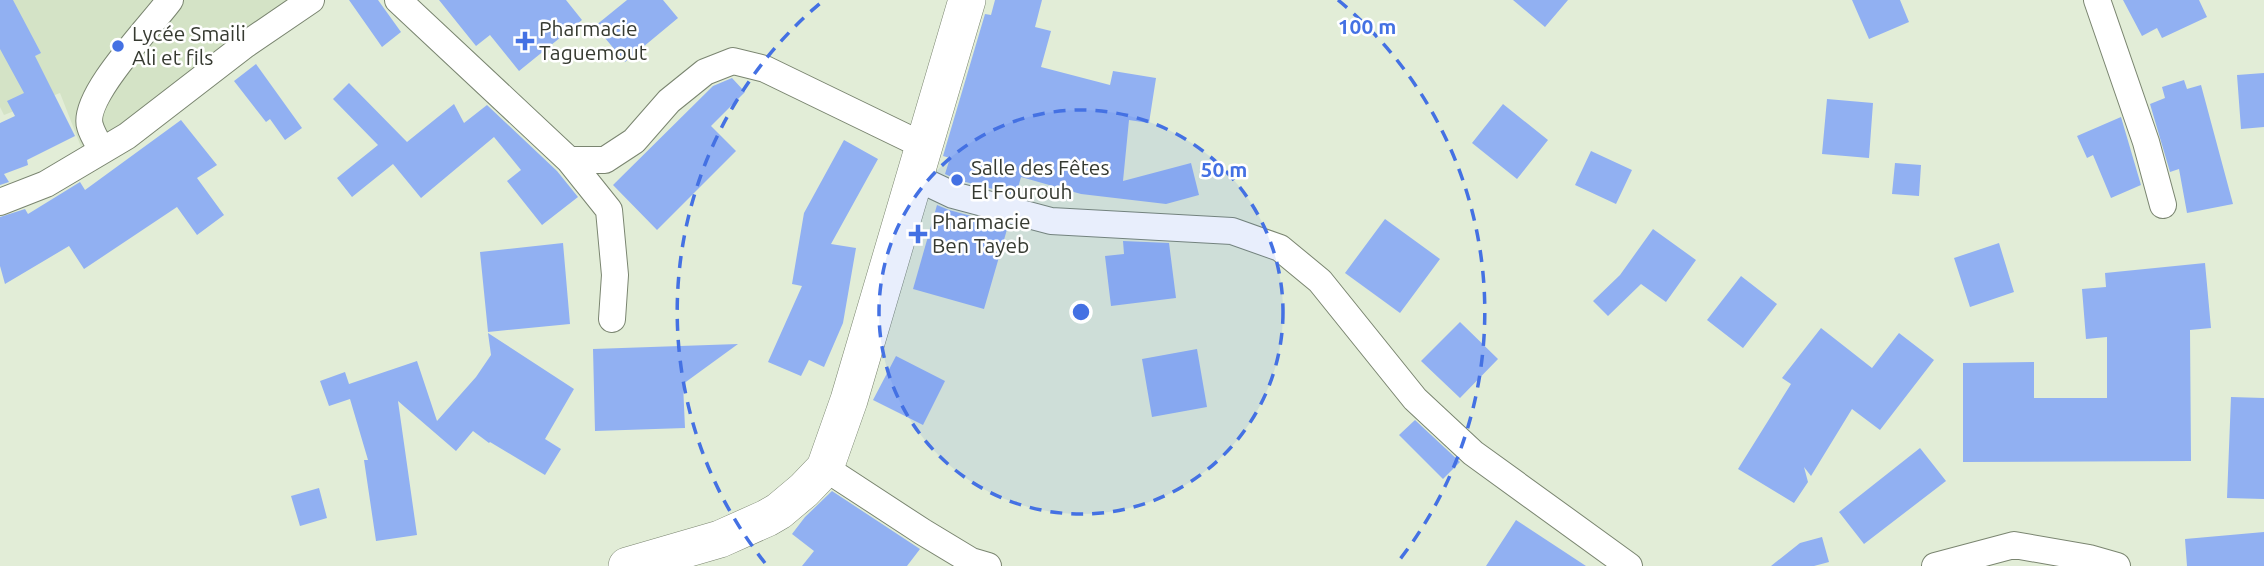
<svg xmlns="http://www.w3.org/2000/svg" width="2264" height="566" viewBox="0 0 2264 566" font-family="Ubuntu,sans-serif">
  <style>
    .built { fill: #d4e3c6 }
    .building { fill: #91b0f2 }
    .lines { fill: none; stroke-linecap: round; stroke-linejoin: round }
    .minor-casing { stroke: #7a8570; stroke-width: 28 }
    .secondary-casing { stroke: #7a8570; stroke-width: 38 }
    .minor { stroke: #fff; stroke-width: 26 }
    .secondary { stroke: #fff; stroke-width: 37 }
    .ring { fill: none; stroke: #4471e3; stroke-width: 3.5; stroke-dasharray: 12 9 }
    .poi-dot { fill: #4471e3; stroke: #fff; stroke-width: 2.5 }
    .labels { text-anchor: middle; stroke-width: 5; stroke-linejoin: round; paint-order: stroke }
    .poi-label { font-size: 21px; fill: #363a31; stroke: #fff; text-anchor: start }
    .centre { fill: #4471e3; stroke: #fff; stroke-width: 3.5 }
    .ring-label { font-size: 21px; text-anchor: middle; font-weight: bold; fill: #4471e3; stroke: #fff; stroke-width: 5; stroke-linejoin: round; paint-order: stroke }
  </style>
  <rect width="100%" height="100%" fill="#e2edd7"/>
  <path class="built" d="M 0,0 L 302,0 L 83,152 L 60,93 L 4,115 L 0,107 Z"/>
  <path class="building" d="M 0,0 L 13,0 L 41,53 L 35,56 L 75,136 L 27,160 L 28,165 L 4,174 L 9,182 L 0,185 L 0,123 L 15,116 L 7,101 L 24,93 L 0,49 Z
    M 349,0 L 378,0 L 401,32 L 382,47 Z
    M 439,0 L 566,0 L 582,20 L 519,71 L 490,35 L 476,46 Z
    M 627,0 L 663,0 L 678,18 L 625,62 L 595,26 Z
    M 995,0 L 1042,0 L 1035,27 L 1051,31 L 1041,67 L 1110,85 L 1113,71 L 1156,78 L 1149,123 L 1129,120 L 1123,181 L 1191,163 L 1199,195 L 1166,204 L 1081,194 L 1021,177 L 1016,195 L 958,180 L 945,174 L 950,158 L 943,156 L 985,14 L 991,15 Z
    M 1513,0 L 1568,0 L 1545,27 Z
    M 1852,0 L 1900,0 L 1909,22 L 1869,39 Z
    M 2123,0 L 2199,0 L 2207,17 L 2162,38 L 2157,28 L 2142,36 Z
    M 256,64 L 302,128 L 285,140 L 270,119 L 266,122 L 234,81 Z
    M 2264,73 L 2264,127 L 2241,129 L 2237,75 Z
    M 732,78 L 745,92 L 711,126 L 736,151 L 657,230 L 613,185 L 713,86 Z
    M 2184,80 L 2187,89 L 2201,85 L 2233,204 L 2187,213 L 2179,169 L 2170,172 L 2150,104 L 2165,98 L 2162,87 Z
    M 349,83 L 407,142 L 454,104 L 464,123 L 487,105 L 557,171 L 578,197 L 542,225 L 507,181 L 521,170 L 494,137 L 421,198 L 393,164 L 352,197 L 337,178 L 378,145 L 333,99 Z
    M 1827,99 L 1873,103 L 1869,158 L 1822,154 Z
    M 1503,104 L 1548,140 L 1517,179 L 1472,143 Z
    M 2121,117 L 2141,185 L 2111,198 L 2093,155 L 2087,158 L 2077,136 Z
    M 181,120 L 217,165 L 197,178 L 224,215 L 197,235 L 177,207 L 84,269 L 69,246 L 5,284 L 0,266 L 0,217 L 25,209 L 28,214 L 80,182 L 85,190 Z
    M 844,140 L 878,159 L 831,244 L 856,248 L 843,323 L 824,367 L 809,360 L 801,376 L 768,362 L 802,286 L 792,284 L 804,213 Z
    M 1591,151 L 1632,170 L 1616,204 L 1575,185 Z
    M 1895,163 L 1921,165 L 1919,196 L 1892,194 Z
    M 937,205 L 949,210 L 1008,226 L 984,309 L 913,289 Z
    M 1385,219 L 1440,259 L 1400,313 L 1345,273 Z
    M 1653,229 L 1696,260 L 1666,302 L 1641,284 L 1608,316 L 1593,301 L 1620,275 Z
    M 1123,241 L 1169,243 L 1176,298 L 1111,306 L 1105,256 L 1124,254 Z
    M 563,243 L 570,324 L 488,332 L 480,252 Z
    M 1999,243 L 2014,292 L 1970,307 L 1954,258 Z
    M 2205,263 L 2211,328 L 2190,330 L 2191,461 L 1963,462 L 1963,363 L 2034,362 L 2034,398 L 2107,398 L 2107,337 L 2086,339 L 2082,289 L 2106,287 L 2105,273 Z
    M 1741,276 L 1777,304 L 1743,348 L 1707,320 Z
    M 1460,322 L 1498,359 L 1460,398 L 1421,361 Z
    M 1821,328 L 1872,368 L 1899,333 L 1934,360 L 1880,430 L 1852,409 L 1811,476 L 1804,467 L 1808,482 L 1794,503 L 1738,469 L 1791,384 L 1782,378 Z
    M 488,333 L 574,389 L 545,439 L 561,449 L 545,475 L 490,442 L 489,443 L 473,431 L 456,451 L 398,401 L 417,535 L 376,541 L 364,460 L 368,460 L 350,399 L 329,406 L 320,381 L 345,372 L 349,384 L 417,361 L 437,421 L 476,377 L 491,355 Z
    M 738,344 L 683,384 L 685,428 L 595,431 L 593,349 Z
    M 1197,349 L 1207,407 L 1152,417 L 1142,359 Z
    M 896,356 L 945,381 L 923,425 L 873,400 Z
    M 2231,397 L 2264,398 L 2264,499 L 2227,498 Z
    M 1415,420 L 1460,462 L 1443,479 L 1399,435 Z
    M 1920,448 L 1946,481 L 1864,544 L 1839,512 Z
    M 319,488 L 327,518 L 300,526 L 291,496 Z
    M 832,491 L 920,549 L 907,566 L 802,566 L 814,551 L 792,534 L 805,517 Z
    M 1516,520 L 1586,566 L 1486,566 Z
    M 2264,532 L 2264,566 L 2187,566 L 2185,539 Z
    M 1822,537 L 1829,562 L 1814,566 L 1771,566 L 1800,543 Z"/>
  <g class="lines">
    <g class="minor-casing">
      <path id="minor" d="M 398,0 L 569,160 L 605,160 L 634,141 L 669,101 L 705,72 L 733,61 L 765,69 L 924,146
        M 2097,0 L 2146,142 L 2163,205
        M 102,150 C 98,143 92,134 90,126 C 81,97 152,25 170,0
        M 569,160 L 609,210 L 615,275 L 612,319
        M 915,177 L 953,195 L 1051,221 L 1232,231 L 1280,248 L 1320,281 L 1415,399 L 1473,453 L 1629,566
        M 0,202 L 46,184 L 127,136 L 245,45 L 311,0
        M 825,468 L 923,532 L 971,561 L 988,566
        M 1935,566 L 2014,545 L 2089,558 L 2117,566"/>
    </g>
    <g class="secondary-casing">
      <path id="secondary" d="M 627,566 L 720,539 L 767,518 L 779,511 L 804,490 L 825,468 L 849,400 L 967,0"/>
    </g>
    <use href="#minor" class="minor"/>
    <use href="#secondary" class="secondary"/>
  </g>
  <circle cx="1081" cy="312" r="202" fill="#4471e3" fill-opacity=".12"/>
  <g class="ring">
    <circle cx="1081" cy="312" r="202"/>
    <path d="M765 563A404 404 0 0 1 824 0M1338 0A404 404 0 0 1 1397 563"/>
  </g>
  <g class="poi-dot">
    <path d="M521.5 30.5h7v7h7v7h-7v7h-7v-7h-7v-7h7z"/>
    <circle cx="118" cy="46" r="7"/>
    <circle cx="957" cy="180" r="7"/>
    <path d="M914.5 223.5h7v7h7v7h-7v7h-7v-7h-7v-7h7z"/>
  </g>
  <g class="labels">
    <g class="poi-label">
      <text x="539" y="36">Pharmacie<tspan x="539" dy="24">Taguemout</tspan></text>
      <text x="132" y="41">Lycée Smaili<tspan x="132" dy="24">Ali et fils</tspan></text>
      <text x="971" y="175">Salle des Fêtes<tspan x="971" dy="24">El Fourouh</tspan></text>
      <text x="932" y="229">Pharmacie<tspan x="932" dy="24">Ben Tayeb</tspan></text>
    </g>
  </g>
  <circle cx="1081" cy="312" r="10" class="centre"/>
  <g class="ring-label">
    <text x="1367" y="34">100 m</text>
    <text x="1224" y="177">50 m</text>
  </g>
</svg>
